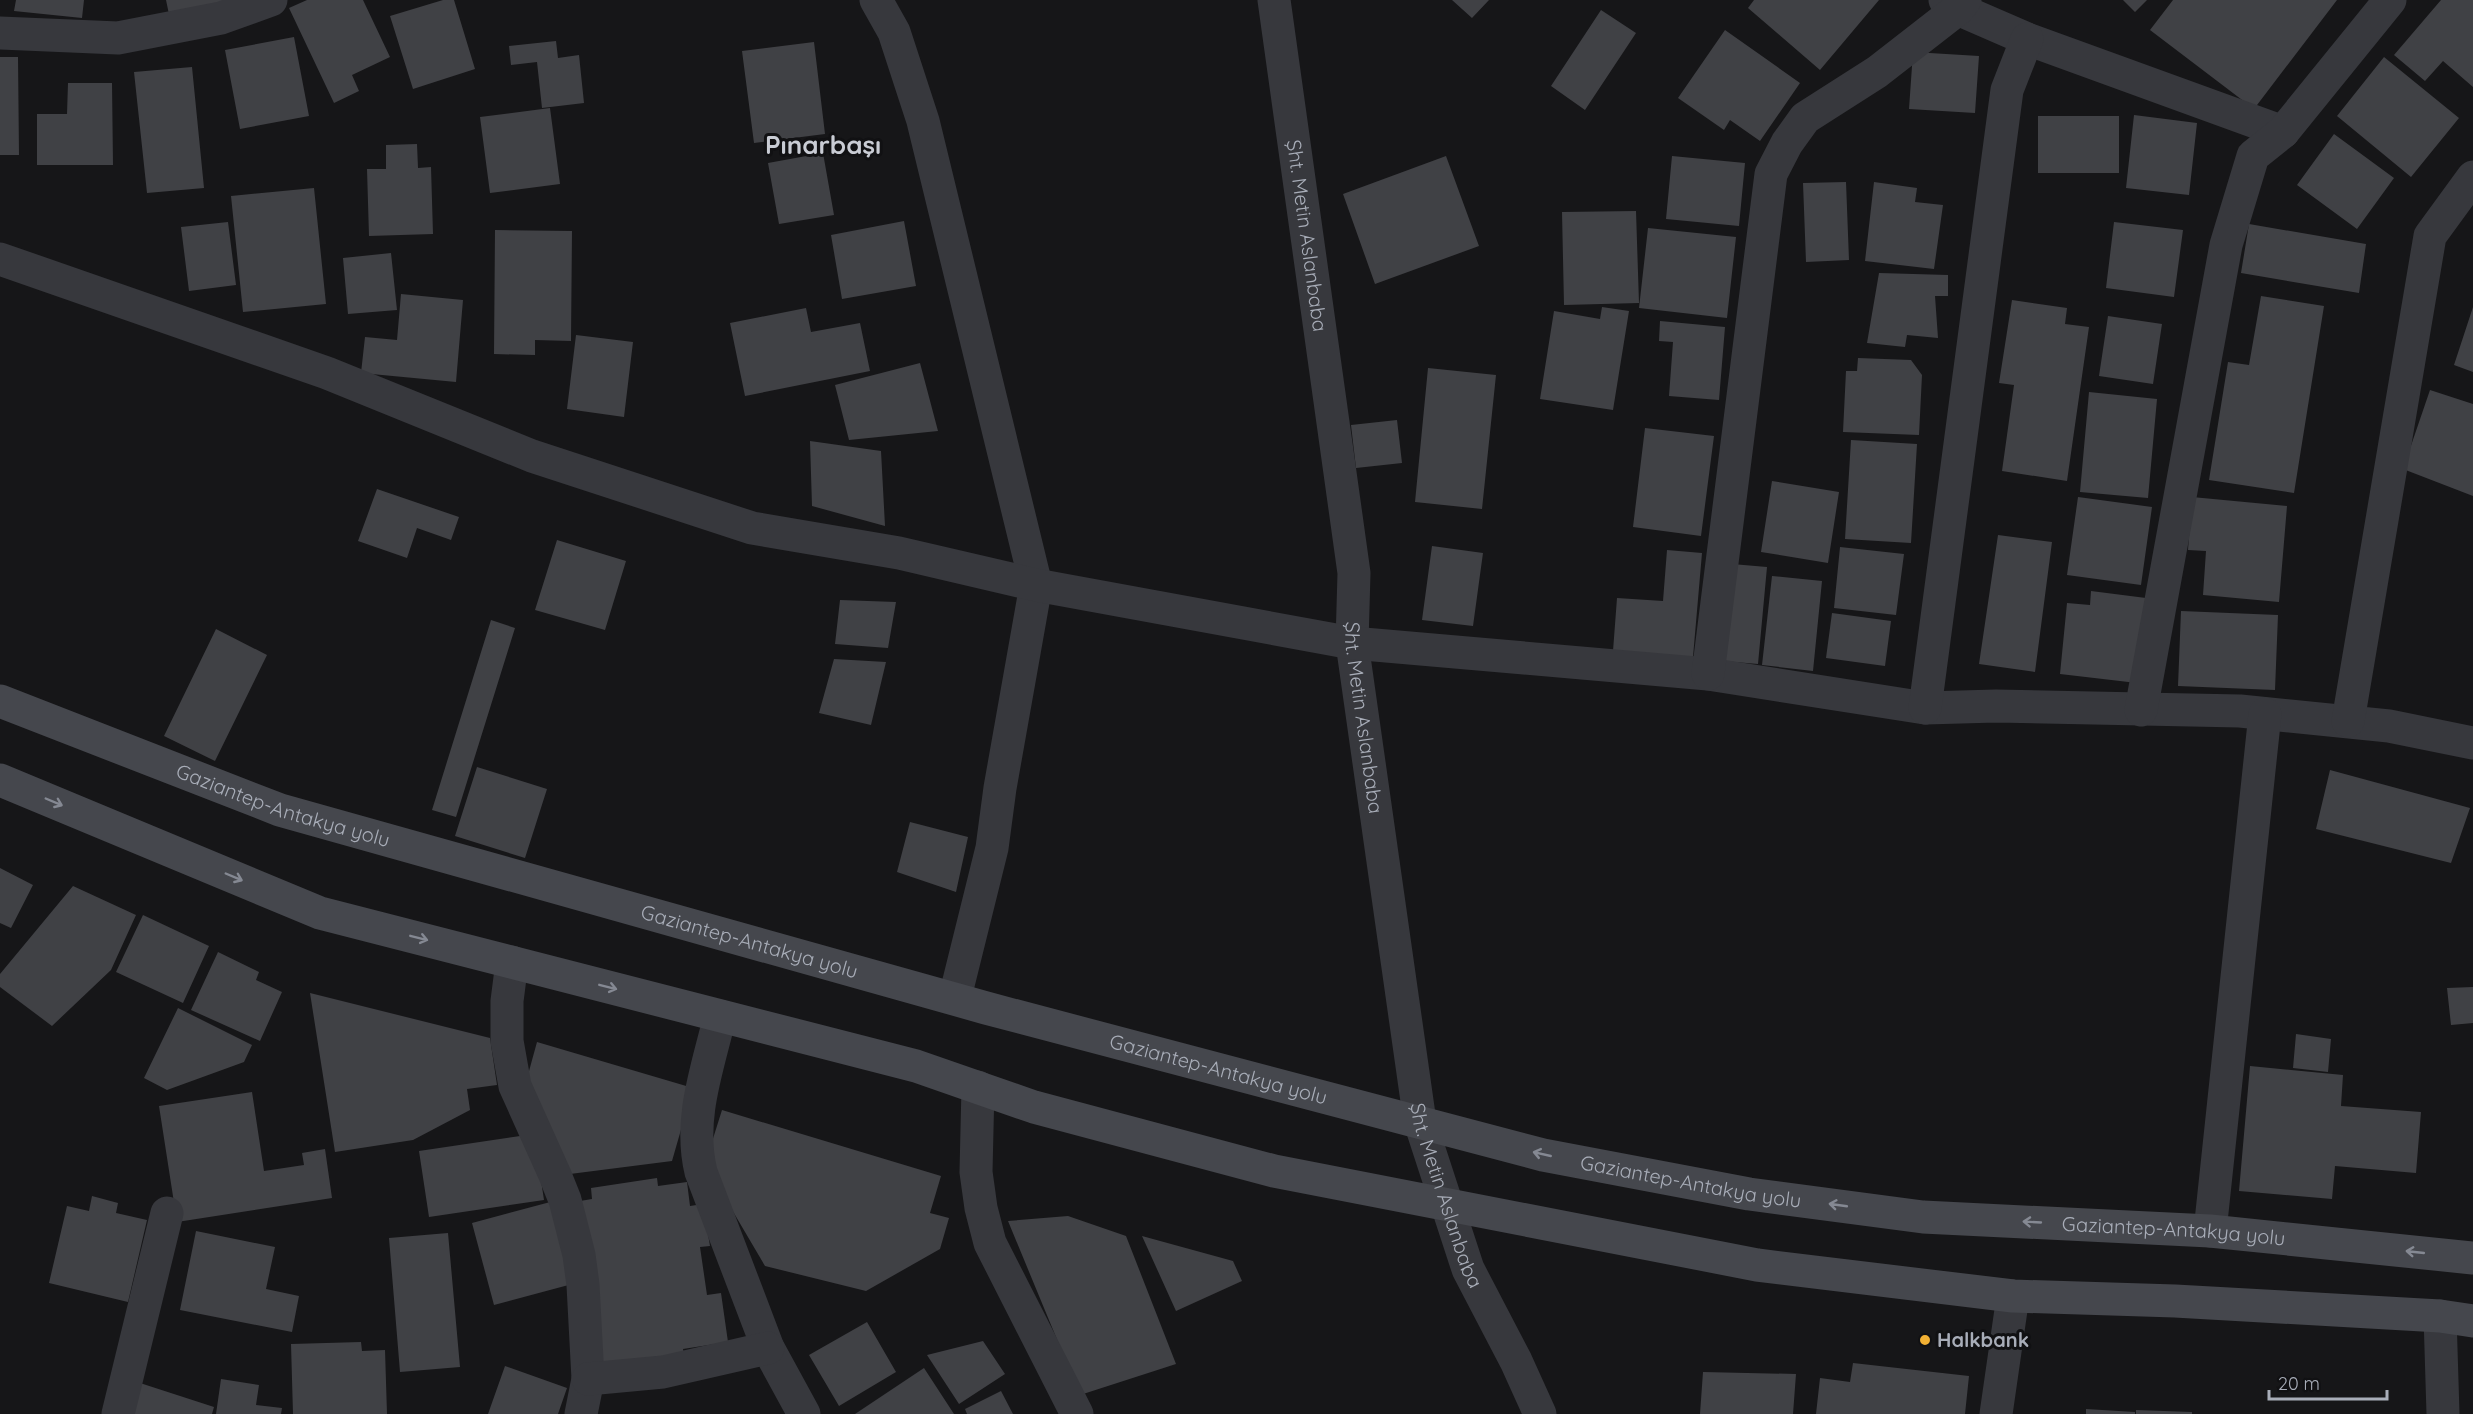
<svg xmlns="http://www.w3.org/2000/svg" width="2473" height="1414" viewBox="0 0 2473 1414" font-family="Quicksand,sans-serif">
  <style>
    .building { fill: #404145 }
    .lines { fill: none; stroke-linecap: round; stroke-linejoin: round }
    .minor { stroke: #37383d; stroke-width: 33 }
    .secondary { stroke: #45474d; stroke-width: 33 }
    .oneway { stroke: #858993 }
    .poi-dot { fill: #f2b134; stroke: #111113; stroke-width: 2 }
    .labels { text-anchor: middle; stroke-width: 6; stroke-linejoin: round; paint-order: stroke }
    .street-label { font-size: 20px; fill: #a8adb8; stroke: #111113 }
    .poi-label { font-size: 20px; font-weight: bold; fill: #a8adb8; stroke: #111113; text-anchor: start }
    .district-label { font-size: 26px; font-weight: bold; fill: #c9ccd4; stroke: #111113 }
  </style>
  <rect width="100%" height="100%" fill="#161618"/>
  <path class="building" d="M 16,0 L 84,0 L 82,18 L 14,11 Z
    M 166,0 L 233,0 L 171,24 Z
    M 307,0 L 363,0 L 390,57 L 352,75 L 359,91 L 334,103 L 289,8 Z
    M 443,0 L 454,0 L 475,69 L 413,89 L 390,16 Z
    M 1452,0 L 1489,0 L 1472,18 Z
    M 1754,0 L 1879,0 L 1820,70 L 1748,8 Z
    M 2123,0 L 2147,0 L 2135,12 Z
    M 2173,0 L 2337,0 L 2254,109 L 2150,30 Z
    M 2441,0 L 2473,0 L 2473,87 L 2443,61 L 2425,81 L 2394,55 Z
    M 1601,10 L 1636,33 L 1585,110 L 1551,86 Z
    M 1725,30 L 1800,83 L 1760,141 L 1730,120 L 1724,130 L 1678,98 Z
    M 294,37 L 309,116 L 240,129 L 225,50 Z
    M 556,41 L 558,58 L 579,55 L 584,103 L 542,108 L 537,62 L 511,65 L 509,46 Z
    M 814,42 L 825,134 L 754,143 L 742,51 Z
    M 1913,52 L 1979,56 L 1975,113 L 1909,109 Z
    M 0,57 L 18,57 L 19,155 L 0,155 Z
    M 2384,57 L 2459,118 L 2411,177 L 2337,116 Z
    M 192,67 L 204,188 L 147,193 L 134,72 Z
    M 68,83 L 112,83 L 113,165 L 37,165 L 37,114 L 67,114 Z
    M 550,108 L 560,184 L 490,193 L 480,117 Z
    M 2134,115 L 2197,123 L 2189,195 L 2126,188 Z
    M 2038,116 L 2119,116 L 2119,173 L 2038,173 Z
    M 2334,134 L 2394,178 L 2357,229 L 2297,185 Z
    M 417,144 L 418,168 L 431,167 L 433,234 L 369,236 L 367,169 L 386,169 L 386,145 Z
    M 823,153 L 834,215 L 779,224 L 768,163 Z
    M 1446,156 L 1479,246 L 1375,284 L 1343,194 Z
    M 1672,156 L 1745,163 L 1739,226 L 1666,219 Z
    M 1846,182 L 1849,260 L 1806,262 L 1803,183 Z
    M 1874,182 L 1917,188 L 1915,202 L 1943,205 L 1934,269 L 1865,261 Z
    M 314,188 L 326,304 L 243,312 L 231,196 Z
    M 1636,211 L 1639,303 L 1564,305 L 1562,212 Z
    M 904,221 L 916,286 L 842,299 L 831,235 Z
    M 228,222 L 236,285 L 189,291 L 181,227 Z
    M 2114,222 L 2183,230 L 2174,297 L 2106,288 Z
    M 2249,224 L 2366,244 L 2359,293 L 2241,273 Z
    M 1648,228 L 1736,237 L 1727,318 L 1639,308 Z
    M 495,230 L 572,231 L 571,341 L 535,340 L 535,355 L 494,354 Z
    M 391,253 L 397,310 L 348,314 L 343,258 Z
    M 1879,273 L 1948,275 L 1948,296 L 1935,296 L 1938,338 L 1907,335 L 1905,347 L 1867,343 Z
    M 401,294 L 463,300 L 456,382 L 361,373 L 365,337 L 397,340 Z
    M 2261,296 L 2324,306 L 2294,493 L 2209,480 L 2228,362 L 2249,365 Z
    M 2012,300 L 2067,308 L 2065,324 L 2089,327 L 2067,481 L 2002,471 L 2014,385 L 1999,383 Z
    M 1602,307 L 1629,311 L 1613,410 L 1540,399 L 1554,311 L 1600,319 Z
    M 2473,307 L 2473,372 L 2454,365 Z
    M 806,308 L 811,332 L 860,323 L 870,371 L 745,396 L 730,323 Z
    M 2108,316 L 2162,324 L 2153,384 L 2099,376 Z
    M 1660,321 L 1725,327 L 1719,400 L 1669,396 L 1673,342 L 1659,341 Z
    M 576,335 L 633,342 L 624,417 L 567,409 Z
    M 1858,358 L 1911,360 L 1922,375 L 1919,435 L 1843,432 L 1846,371 L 1857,371 Z
    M 920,363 L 938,431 L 849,440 L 835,385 Z
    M 1428,368 L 1496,375 L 1482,509 L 1415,502 Z
    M 2430,390 L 2473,404 L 2473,496 L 2403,469 Z
    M 2089,392 L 2157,399 L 2148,498 L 2080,492 Z
    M 1397,420 L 1402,463 L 1356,468 L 1351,425 Z
    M 1645,428 L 1714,436 L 1701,536 L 1633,527 Z
    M 1851,440 L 1917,444 L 1911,543 L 1845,539 Z
    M 810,441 L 881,451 L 885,526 L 812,506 Z
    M 1772,481 L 1839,492 L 1828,563 L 1761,552 Z
    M 377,489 L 459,517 L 451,540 L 417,528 L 407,558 L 358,541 Z
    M 2078,497 L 2152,507 L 2141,585 L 2067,575 Z
    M 2192,497 L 2287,506 L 2279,602 L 2203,595 L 2206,551 L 2188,550 Z
    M 1998,535 L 2052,542 L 2035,672 L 1979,664 Z
    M 557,540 L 626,561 L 605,630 L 535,610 Z
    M 1432,546 L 1483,553 L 1473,626 L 1422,620 Z
    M 1840,547 L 1904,554 L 1896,615 L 1834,608 Z
    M 1667,550 L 1702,553 L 1693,657 L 1613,651 L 1617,598 L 1663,601 Z
    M 1732,564 L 1767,567 L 1758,664 L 1723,661 Z
    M 1772,576 L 1822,581 L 1813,671 L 1762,665 Z
    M 2091,591 L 2146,598 L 2137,683 L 2060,674 L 2067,603 L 2090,605 Z
    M 840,600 L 896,602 L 888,648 L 835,644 Z
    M 2181,611 L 2278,615 L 2275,690 L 2178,686 Z
    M 1832,613 L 1891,621 L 1885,666 L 1826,658 Z
    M 491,620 L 515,628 L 456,817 L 432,810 Z
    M 216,629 L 267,655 L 215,761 L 164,736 Z
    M 834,659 L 886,662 L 871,725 L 819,713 Z
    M 477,767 L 547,789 L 525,858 L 455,836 Z
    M 2330,770 L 2470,808 L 2451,863 L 2316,829 Z
    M 910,822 L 968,837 L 956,892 L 897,872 Z
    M 0,868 L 33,885 L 11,928 L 0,923 Z
    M 73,886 L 136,915 L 111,970 L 52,1026 L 0,987 L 0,974 Z
    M 143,915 L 209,946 L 183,1003 L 116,972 Z
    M 218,952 L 259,972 L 256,980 L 282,992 L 260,1041 L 191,1010 Z
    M 2473,987 L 2473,1023 L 2451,1025 L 2447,988 Z
    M 310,993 L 490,1038 L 497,1085 L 467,1089 L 470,1110 L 413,1140 L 335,1152 Z
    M 178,1008 L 252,1045 L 244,1062 L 167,1090 L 144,1078 Z
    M 2296,1034 L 2331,1039 L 2328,1072 L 2293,1068 Z
    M 537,1042 L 693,1088 L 672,1161 L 570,1174 L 526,1082 Z
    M 2250,1066 L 2343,1075 L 2341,1106 L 2421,1112 L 2416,1173 L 2335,1166 L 2332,1199 L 2239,1191 Z
    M 252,1092 L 264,1171 L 304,1165 L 302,1153 L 325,1149 L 332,1198 L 177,1222 L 159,1106 Z
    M 722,1110 L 941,1176 L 930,1213 L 949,1218 L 940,1249 L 866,1291 L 765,1266 L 705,1164 Z
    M 534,1134 L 544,1200 L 429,1217 L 419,1151 Z
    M 657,1178 L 658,1186 L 687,1182 L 690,1206 L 703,1204 L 710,1246 L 700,1247 L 707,1295 L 721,1293 L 728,1342 L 683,1349 L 685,1361 L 599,1365 L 574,1202 L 592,1199 L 591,1188 Z
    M 92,1196 L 118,1203 L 116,1213 L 147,1220 L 128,1302 L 49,1283 L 67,1206 L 89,1211 Z
    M 554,1201 L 576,1283 L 494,1305 L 472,1223 Z
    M 1068,1216 L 1126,1236 L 1176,1364 L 1080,1395 L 1008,1221 Z
    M 196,1231 L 275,1247 L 266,1289 L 299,1296 L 292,1332 L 180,1310 Z
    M 448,1233 L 460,1367 L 400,1372 L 389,1238 Z
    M 1142,1236 L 1233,1261 L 1242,1281 L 1176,1311 Z
    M 867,1322 L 896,1372 L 839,1406 L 809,1355 Z
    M 983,1341 L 1005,1374 L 959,1404 L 927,1355 Z
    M 361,1342 L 362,1351 L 385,1350 L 387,1414 L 293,1414 L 291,1344 Z
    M 1853,1363 L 1969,1376 L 1965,1414 L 1816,1414 L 1820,1378 L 1850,1382 Z
    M 505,1366 L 567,1388 L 558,1414 L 488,1414 Z
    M 924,1368 L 954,1414 L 855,1414 Z
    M 1703,1372 L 1796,1374 L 1793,1414 L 1700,1414 Z
    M 221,1379 L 259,1385 L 256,1405 L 282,1408 L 281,1414 L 216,1414 Z
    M 140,1383 L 214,1407 L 212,1414 L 130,1414 Z
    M 1001,1391 L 1013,1414 L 967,1414 L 965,1409 Z
    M 2086,1409 L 2135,1412 L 2135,1414 L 2086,1414 Z
    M 2136,1410 L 2192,1412 L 2192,1414 L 2136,1414 Z"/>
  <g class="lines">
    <g class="minor">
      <path d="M 876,0 L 894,32 L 923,121 L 1036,585 L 1000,788 L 992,848 L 955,997"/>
      <path id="s1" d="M 1274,0 L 1354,573 L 1352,643 L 1420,1122 L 1468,1269 L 1516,1361 L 1540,1414"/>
      <path d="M 1945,0 L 1958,9 L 2027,39 L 2283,132"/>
      <path d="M 0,33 L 118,38 L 221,18 L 271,0"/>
      <path d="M 0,259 L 327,373 L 532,456 L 752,528 L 899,553 L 1036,585 L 1352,643 L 1708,674 L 1925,708 L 1996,706 L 2240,711 L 2389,726 L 2473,743"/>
      <path d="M 1708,674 L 1771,174 L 1787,143 L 1805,118 L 1877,72 L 1958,9 L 1965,0"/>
      <path d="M 1925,708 L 2007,90 L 2027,39"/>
      <path d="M 2141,710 L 2226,245 L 2253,156 L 2283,132 L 2390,0"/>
      <path d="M 2348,721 L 2430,236 L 2473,177"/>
      <path d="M 512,962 L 507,1001 L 507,1041 L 515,1086 L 555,1175 L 565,1200 L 579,1255 L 583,1285 L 588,1379 L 581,1414"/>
      <path d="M 720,1016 C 708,1067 688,1119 701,1172 L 768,1348 L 804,1414"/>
      <path d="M 978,1087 L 976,1172 L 981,1208 L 990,1243 L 1077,1414"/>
      <path d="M 2210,1231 L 2265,714"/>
      <path d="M 2440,1316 L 2443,1414"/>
      <path d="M 588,1379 L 663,1372 L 768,1348"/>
      <path d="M 118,1414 L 167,1213"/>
      <path d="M 1996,1414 L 2013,1296"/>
    </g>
    <g class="secondary">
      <path id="s2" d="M 0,701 L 280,810 L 986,1008 L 1543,1155 L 1749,1194 L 1923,1217 L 2210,1231 L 2473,1258"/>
      <path d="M 0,780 L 320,913 L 916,1066 L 1034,1107 L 1274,1171 L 1757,1265 L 2013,1296 L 2175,1301 L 2440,1316 L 2473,1321"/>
    </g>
  </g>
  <defs><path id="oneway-shaft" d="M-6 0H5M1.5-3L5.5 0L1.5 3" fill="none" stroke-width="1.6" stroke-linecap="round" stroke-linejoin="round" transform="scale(1.5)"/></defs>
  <g class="oneway">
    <use href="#oneway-shaft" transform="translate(54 802) rotate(23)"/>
    <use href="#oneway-shaft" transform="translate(234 877) rotate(23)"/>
    <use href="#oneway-shaft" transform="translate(419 938) rotate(14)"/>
    <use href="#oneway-shaft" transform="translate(608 987) rotate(14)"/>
    <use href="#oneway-shaft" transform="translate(1542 1154) rotate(-167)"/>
    <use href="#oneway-shaft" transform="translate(1838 1205) rotate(-172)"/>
    <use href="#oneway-shaft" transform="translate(2032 1222) rotate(-177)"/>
    <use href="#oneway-shaft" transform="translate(2415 1252) rotate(-174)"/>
  </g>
  <circle class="poi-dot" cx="1925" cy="1340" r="6"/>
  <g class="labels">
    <g class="street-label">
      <text dy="7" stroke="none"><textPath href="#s1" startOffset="238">Şht. Metin Aslanbaba</textPath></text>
      <text dy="7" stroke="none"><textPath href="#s1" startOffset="724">Şht. Metin Aslanbaba</textPath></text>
      <text dy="7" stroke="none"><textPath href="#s2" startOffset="302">Gaziantep-Antakya yolu</textPath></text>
      <text dy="7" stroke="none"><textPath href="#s2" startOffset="788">Gaziantep-Antakya yolu</textPath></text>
      <text dy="7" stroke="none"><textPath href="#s2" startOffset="1274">Gaziantep-Antakya yolu</textPath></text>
      <text dy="7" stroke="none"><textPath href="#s2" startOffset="1760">Gaziantep-Antakya yolu</textPath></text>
      <text dy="7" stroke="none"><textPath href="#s1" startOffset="1210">Şht. Metin Aslanbaba</textPath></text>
      <text dy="7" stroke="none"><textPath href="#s2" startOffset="2246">Gaziantep-Antakya yolu</textPath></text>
    </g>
    <g class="poi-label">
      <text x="1937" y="1347">Halkbank</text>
    </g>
    <g class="district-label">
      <text x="823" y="154">Pınarbaşı</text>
    </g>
  </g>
  <path d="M2269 1390v9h118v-9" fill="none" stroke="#a8adb8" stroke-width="3"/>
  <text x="2278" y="1390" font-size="18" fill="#a8adb8" stroke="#111113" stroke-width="4.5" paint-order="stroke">20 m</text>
</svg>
